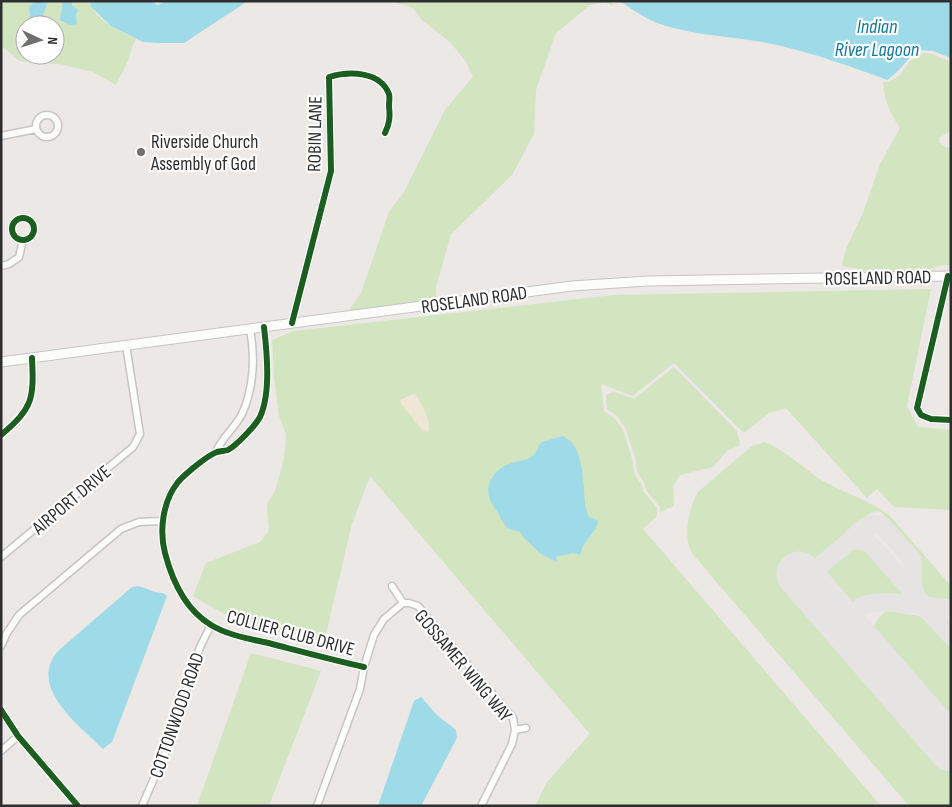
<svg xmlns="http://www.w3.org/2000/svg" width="952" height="807" viewBox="0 0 952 807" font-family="'Sofia Sans Condensed',sans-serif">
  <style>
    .green { fill: #d2e4c0; fill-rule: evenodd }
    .sand { fill: #eee7d5 }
    .water { fill: #9edae7 }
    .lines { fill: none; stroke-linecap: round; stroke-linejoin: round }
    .taxiway { stroke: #e5e4e3; stroke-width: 18 }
    .runway { stroke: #e5e4e3; stroke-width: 45 }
    .minor-casing { stroke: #c6c5c4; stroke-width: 9 }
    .secondary-casing { stroke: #c6c5c4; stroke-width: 11 }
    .minor { stroke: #fcfcfb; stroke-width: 6 }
    .secondary { stroke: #fcfcfb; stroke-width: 9 }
    .cycleway-casing { stroke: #fff; stroke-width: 9 }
    .cycleway { stroke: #1b5e20; stroke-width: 6 }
    .poi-dot { fill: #706f6e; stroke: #fff; stroke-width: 2 }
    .labels { text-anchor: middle; stroke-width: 4.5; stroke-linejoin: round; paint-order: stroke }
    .street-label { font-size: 19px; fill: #2e2e2e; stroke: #fff }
    .poi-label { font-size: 19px; fill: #2e2e2e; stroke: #fff; text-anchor: start }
    .water-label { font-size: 20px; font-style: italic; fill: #177799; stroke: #fff }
  </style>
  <rect width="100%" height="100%" fill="#ebe8e5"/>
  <path class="green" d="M 1,1 L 40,1 L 33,3 L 29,7 L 30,17 L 44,13 L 48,1 L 63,1 L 60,20 L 76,16 L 78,12 L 72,4 L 72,1 L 90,1 C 92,19 122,32 136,39 L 132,47 L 129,59 L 116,85 L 93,72 L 60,64 L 20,61 L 1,46 ZM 25,25 L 55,25 L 55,55 L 25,55 Z
    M 392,1 L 611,1 L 613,6 L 605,2 L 590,5 L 556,33 L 536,90 L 534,134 L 512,175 L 451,234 L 436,287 L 436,301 L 348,312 L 361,293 L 389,212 L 404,192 L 445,110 L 473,77 L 466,62 L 451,43 L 422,20 L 413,8 Z
    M 924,53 L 932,54 L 951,62 L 951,131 L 940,137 L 939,142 L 945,147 L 951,148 L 951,265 C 935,265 930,270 916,273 C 894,277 864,270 842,266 L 846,249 L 863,213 L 880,164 L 900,128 C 890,113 884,100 883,82 L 889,82 L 900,75 L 910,61 Z
    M 931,289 L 907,406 L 918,427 L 951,430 L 951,510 L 894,507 L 877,489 L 867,498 L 786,408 L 769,413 L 744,433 L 674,363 L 633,396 L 601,384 L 604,411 L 615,419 L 623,430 L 633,462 L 634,473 L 641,484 L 643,491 L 657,508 L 657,516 L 643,529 L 881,806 L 535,806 L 547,782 L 590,734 L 370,476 L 352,524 L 324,642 L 240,623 L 193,596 L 206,563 L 260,542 L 269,531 L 267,505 L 275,491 L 284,459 L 286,434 L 279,416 L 274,376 L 272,340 L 294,331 L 614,295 Z
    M 674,367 L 737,431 L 740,445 L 727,451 L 713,467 L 680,475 L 673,486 L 674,506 L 660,512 L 660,507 L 646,490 L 644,482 L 637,472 L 636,461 L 626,429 L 618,417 L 607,409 L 606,397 L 607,394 L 614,392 L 634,399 Z
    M 764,442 C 787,450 804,470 825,482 C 847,494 871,501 890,516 L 951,586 L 951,600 L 931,598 L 923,593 L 920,581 L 921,559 L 881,512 L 877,511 L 869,514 L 808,566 L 806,564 L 789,579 L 951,765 L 951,806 L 909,806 L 701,564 C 698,560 693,555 691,551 C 683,535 689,507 698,492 L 752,446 Z
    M 857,548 L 864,549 L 873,557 L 906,595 L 905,597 C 884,596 860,590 848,612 L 822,581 C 822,568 845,551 857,548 Z
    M 886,611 L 920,616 L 951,647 L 951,731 L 877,646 C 870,631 873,621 886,611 Z
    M 251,653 L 321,671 L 269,806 L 197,806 Z"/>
  <path class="sand" d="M 413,394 L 416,395 C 422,404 431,421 429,432 L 423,431 L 401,404 L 400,400 Z"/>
  <path class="water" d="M 40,1 L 48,1 L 44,13 L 40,20 L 35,20 L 30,17 L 29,7 L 33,3 Z
    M 63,1 L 72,1 L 72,5 L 78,10 L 76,16 L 77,24 L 70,25 L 60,20 Z
    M 90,1 L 149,1 L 158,5 L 166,1 L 248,1 L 184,43 L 160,43 L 143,42 L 111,26 L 91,7 Z
    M 620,1 L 951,1 L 951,58 L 933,51 L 918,50 C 906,60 900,71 887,80 C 851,66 815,54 777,45 C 739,36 698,37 660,24 C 646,19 633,10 620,1 Z
    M 563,436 C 588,449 581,490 587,513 L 589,517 L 597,520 L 598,522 L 596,528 L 583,546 L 580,555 L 574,553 L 558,556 L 556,557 L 557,562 L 541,554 L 524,538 L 520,532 C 516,530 512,530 509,529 C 504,526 499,513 494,507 C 482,490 490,471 509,464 C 516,461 524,462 531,457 C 537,454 537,447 542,442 Z
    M 138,586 C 147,588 153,593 163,593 L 167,596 L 112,742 L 103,749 C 79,725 27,687 58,651 L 132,587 Z
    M 421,697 L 437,715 L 456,730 L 457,738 L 421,806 L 378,806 L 414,701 Z"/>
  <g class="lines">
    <path class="taxiway" d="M 851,540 C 859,530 870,520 883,526 L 913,560 L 913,584 L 916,596
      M 811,588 L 809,580 L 812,572 L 851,540 L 865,541 L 874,548 L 951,636
      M 852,635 C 851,623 852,611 864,605 C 877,598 933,607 951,608"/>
    <path class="runway" d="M 799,574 L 951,749"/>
    <g class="minor-casing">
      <path id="minor" d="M36 126a11 11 0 1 1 22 0a11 11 0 1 1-22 0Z
        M 1,136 L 36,129
        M12 229a11 11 0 1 1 22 0a11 11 0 1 1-22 0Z
        M 1,266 L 9,264 L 19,257 L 23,240
        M 948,276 L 917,408 L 921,415 L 931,419 L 951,420
        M 292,323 L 331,171 L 329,77 C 349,71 380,71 389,94 C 390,97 389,102 389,106 C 390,116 390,123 385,133
        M 264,327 C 267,353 271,393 260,417 C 255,426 237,445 228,450 C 225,451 221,451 217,452 C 208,455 185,474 178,482 C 163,501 159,530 165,553 C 172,580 186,610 211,625 C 229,636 252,639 272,644 C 303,652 333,660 364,667
        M 1,435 C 33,408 34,399 32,358
        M 216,452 C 222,437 235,428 242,414 C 254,388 255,356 250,329
        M 1,557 L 133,447 L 140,434 L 126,345
        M 392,586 L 403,603
        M 1,646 L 7,633 L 19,615 L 121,529 L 139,522 L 163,521
        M 1,710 L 18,736 L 78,806
        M 515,730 L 526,728
        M 1,751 L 18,736
        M 142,806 L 169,744 L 200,647 L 211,625
        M 317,806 L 360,689 L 364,667 L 374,635 L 384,619 L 403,603 L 409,603 L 418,606 L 513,718 L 515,730 L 512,744 L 481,806"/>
    </g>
    <g class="secondary-casing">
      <path id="secondary" d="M 1,362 L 572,286 L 648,281 L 951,276"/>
    </g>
    <use href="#minor" class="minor"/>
    <use href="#secondary" class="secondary"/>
    <g class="cycleway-casing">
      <path id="cycleway" d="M12 229a11 11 0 1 1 22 0a11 11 0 1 1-22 0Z
        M 948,276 L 917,408 L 921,415 L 931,419 L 951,420
        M 292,323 L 331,171 L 329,77 C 349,71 380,71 389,94 C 390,97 389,102 389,106 C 390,116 390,123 385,133
        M 264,327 C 267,353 271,393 260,417 C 255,426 237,445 228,450 C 225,451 221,451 217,452 C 208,455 185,474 178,482 C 163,501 159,530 165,553 C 172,580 186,610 211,625 C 229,636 252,639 272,644 C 303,652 333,660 364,667
        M 1,435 C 33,408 34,399 32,358
        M 1,710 L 18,736 L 78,806"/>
    </g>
    <use href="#cycleway" class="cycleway"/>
  </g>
  <circle class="poi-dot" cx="141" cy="152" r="5"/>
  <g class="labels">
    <g class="street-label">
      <text transform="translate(314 134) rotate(-89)" y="7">ROBIN LANE</text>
      <text transform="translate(878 277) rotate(-1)" y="7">ROSELAND ROAD</text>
      <text transform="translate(474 299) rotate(-8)" y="7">ROSELAND ROAD</text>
      <text transform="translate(71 499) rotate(-40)" y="7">AIRPORT DRIVE</text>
      <text transform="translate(291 632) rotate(15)" y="7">COLLIER CLUB DRIVE</text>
      <text transform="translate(464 665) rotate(50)" y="7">GOSSAMER WING WAY</text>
      <text transform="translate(176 715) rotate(-71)" y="7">COTTONWOOD ROAD</text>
    </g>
    <g class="poi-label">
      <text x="151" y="148">Riverside Church<tspan x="151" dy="22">Assembly of God</tspan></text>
    </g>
    <g class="water-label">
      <text x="877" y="33">Indian<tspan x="877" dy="23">River Lagoon</tspan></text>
    </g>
  </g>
  <rect width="952" height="807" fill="none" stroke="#2e2e2e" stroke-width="5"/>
  <g transform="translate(40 40) rotate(94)"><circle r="24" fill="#ffffff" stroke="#ababab"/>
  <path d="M0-4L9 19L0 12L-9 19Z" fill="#706f6e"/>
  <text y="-8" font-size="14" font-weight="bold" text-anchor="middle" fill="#2e2e2e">N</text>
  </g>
</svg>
